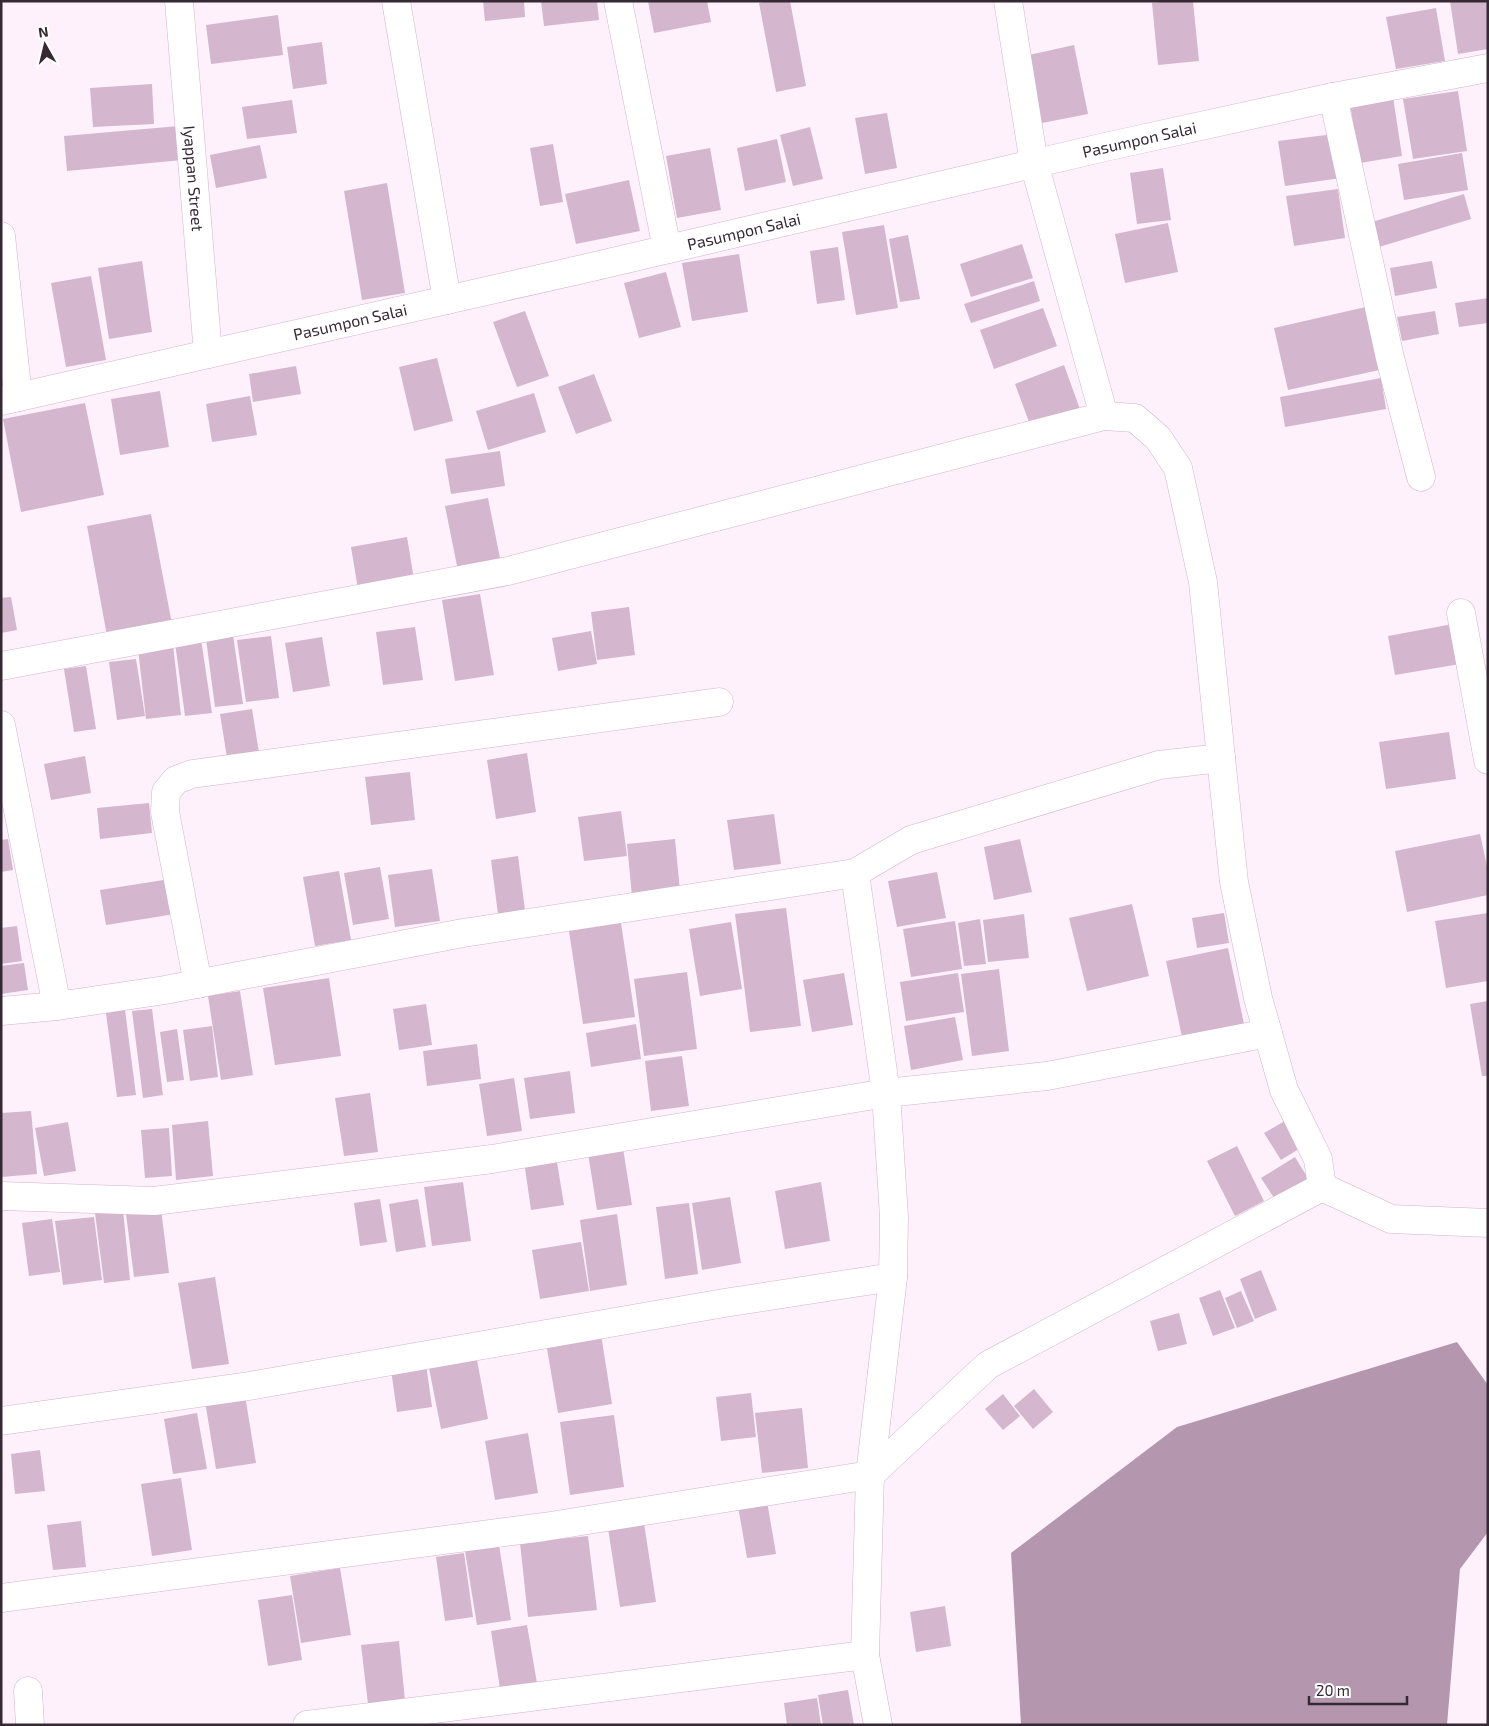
<svg xmlns="http://www.w3.org/2000/svg" width="1489" height="1726" viewBox="0 0 1489 1726" font-family="'Exo 2',sans-serif">
  <style>
    .water { fill: #b497af }
    .building { fill: #d4b6ce }
    .lines { fill: none; stroke-linecap: round; stroke-linejoin: round }
    .street-casing { stroke: #d2b3cc; stroke-width: 29 }
    .street { stroke: #fff; stroke-width: 28 }
    .labels { text-anchor: middle; stroke-width: 4.5; stroke-linejoin: round; paint-order: stroke }
    .street-label { font-size: 16px; fill: #352933; stroke: #fff }
  </style>
  <rect width="100%" height="100%" fill="#fef1fb"/>
  <path class="water" d="M 1457,1342 L 1488,1385 L 1488,1532 L 1460,1569 L 1447,1725 L 1021,1725 L 1011,1553 L 1177,1427 Z"/>
  <path class="building" d="M 483,1 L 524,1 L 525,17 L 485,21 Z
    M 541,1 L 597,1 L 599,20 L 544,26 Z
    M 648,1 L 707,1 L 711,22 L 654,33 Z
    M 767,1 L 790,1 L 806,86 L 776,92 L 759,3 Z
    M 1169,1 L 1193,1 L 1199,61 L 1158,65 L 1152,3 Z
    M 1450,1 L 1488,1 L 1488,49 L 1458,54 Z
    M 1436,8 L 1445,61 L 1396,69 L 1386,17 Z
    M 278,15 L 283,55 L 211,64 L 206,25 Z
    M 322,42 L 327,84 L 293,89 L 287,47 Z
    M 1074,45 L 1088,114 L 1042,123 L 1029,55 Z
    M 152,84 L 154,124 L 93,127 L 90,88 Z
    M 1458,91 L 1467,151 L 1413,159 L 1403,99 Z
    M 1393,97 L 1402,156 L 1360,163 L 1350,104 Z
    M 292,100 L 297,133 L 247,139 L 242,107 Z
    M 887,113 L 897,168 L 865,174 L 855,118 Z
    M 179,126 L 182,160 L 67,171 L 64,136 Z
    M 810,127 L 823,179 L 793,186 L 780,135 Z
    M 1334,134 L 1341,178 L 1285,186 L 1278,141 Z
    M 777,139 L 786,182 L 745,191 L 737,148 Z
    M 553,144 L 563,202 L 540,206 L 530,148 Z
    M 260,145 L 267,178 L 216,188 L 210,155 Z
    M 710,148 L 721,210 L 677,218 L 666,156 Z
    M 1462,153 L 1468,190 L 1404,200 L 1398,164 Z
    M 1163,168 L 1171,220 L 1137,224 L 1130,173 Z
    M 629,180 L 640,231 L 576,244 L 565,194 Z
    M 387,183 L 405,293 L 362,300 L 344,191 Z
    M 1338,189 L 1345,238 L 1294,246 L 1286,196 Z
    M 1464,194 L 1471,219 L 1379,247 L 1372,222 Z
    M 1168,223 L 1178,272 L 1125,283 L 1115,234 Z
    M 884,225 L 898,308 L 856,315 L 842,232 Z
    M 908,235 L 920,299 L 900,302 L 889,239 Z
    M 1022,244 L 1033,278 L 971,297 L 960,264 Z
    M 838,247 L 845,300 L 817,304 L 810,251 Z
    M 739,254 L 748,312 L 692,321 L 682,263 Z
    M 142,261 L 152,332 L 109,339 L 98,268 Z
    M 1432,261 L 1437,288 L 1395,296 L 1390,268 Z
    M 666,272 L 681,327 L 639,338 L 624,283 Z
    M 91,276 L 106,360 L 66,367 L 51,283 Z
    M 1034,281 L 1040,301 L 971,323 L 964,304 Z
    M 1488,298 L 1488,323 L 1459,327 L 1455,303 Z
    M 1370,306 L 1384,369 L 1288,390 L 1274,328 Z
    M 1043,308 L 1057,346 L 994,369 L 980,330 Z
    M 525,311 L 549,376 L 517,387 L 493,322 Z
    M 1435,311 L 1439,334 L 1402,341 L 1397,317 Z
    M 437,358 L 453,421 L 414,431 L 399,367 Z
    M 1064,365 L 1081,412 L 1032,430 L 1015,384 Z
    M 296,366 L 301,394 L 253,402 L 249,374 Z
    M 594,374 L 612,421 L 576,434 L 558,387 Z
    M 1381,378 L 1386,409 L 1285,427 L 1280,397 Z
    M 160,391 L 169,447 L 120,455 L 111,399 Z
    M 534,393 L 546,432 L 488,450 L 476,411 Z
    M 250,396 L 257,435 L 212,442 L 206,404 Z
    M 85,403 L 104,495 L 21,512 L 3,419 Z
    M 500,451 L 505,486 L 451,494 L 445,459 Z
    M 488,498 L 501,563 L 458,571 L 445,506 Z
    M 151,514 L 172,624 L 107,636 L 87,526 Z
    M 407,537 L 414,579 L 358,589 L 351,547 Z
    M 480,594 L 494,675 L 455,681 L 442,600 Z
    M 11,597 L 17,630 L 1,633 L 1,598 Z
    M 629,607 L 635,655 L 597,660 L 591,612 Z
    M 1453,624 L 1460,664 L 1395,675 L 1388,636 Z
    M 415,627 L 423,680 L 383,685 L 376,632 Z
    M 591,631 L 597,664 L 558,671 L 552,638 Z
    M 233,635 L 243,704 L 215,707 L 206,639 Z
    M 271,636 L 279,698 L 246,702 L 237,640 Z
    M 322,637 L 330,686 L 293,692 L 285,643 Z
    M 201,639 L 212,713 L 185,716 L 175,643 Z
    M 173,645 L 181,715 L 146,719 L 138,649 Z
    M 136,659 L 145,716 L 117,720 L 109,662 Z
    M 86,666 L 96,729 L 74,732 L 64,669 Z
    M 252,709 L 260,759 L 228,764 L 220,714 Z
    M 1449,732 L 1456,779 L 1386,789 L 1379,742 Z
    M 527,753 L 536,812 L 496,819 L 487,760 Z
    M 85,756 L 91,793 L 51,800 L 44,764 Z
    M 410,772 L 415,820 L 371,825 L 365,777 Z
    M 149,803 L 152,833 L 100,839 L 97,808 Z
    M 621,811 L 627,856 L 584,861 L 578,817 Z
    M 774,814 L 781,864 L 734,870 L 727,820 Z
    M 1480,834 L 1488,871 L 1488,895 L 1407,912 L 1395,851 Z
    M 8,839 L 13,870 L 1,872 L 1,840 Z
    M 675,839 L 680,891 L 632,896 L 627,844 Z
    M 1020,839 L 1032,892 L 994,900 L 984,847 Z
    M 518,856 L 526,918 L 499,922 L 491,860 Z
    M 380,867 L 389,919 L 353,925 L 344,873 Z
    M 432,869 L 440,921 L 395,927 L 388,875 Z
    M 339,871 L 351,940 L 315,946 L 303,877 Z
    M 937,872 L 946,918 L 897,927 L 888,881 Z
    M 170,879 L 175,914 L 106,925 L 100,890 Z
    M 1132,904 L 1149,976 L 1087,991 L 1069,918 Z
    M 786,908 L 801,1026 L 750,1032 L 735,914 Z
    M 1224,913 L 1229,943 L 1197,948 L 1192,918 Z
    M 1488,913 L 1488,981 L 1446,988 L 1435,921 Z
    M 1024,914 L 1029,958 L 988,962 L 983,920 Z
    M 980,919 L 986,964 L 964,966 L 958,923 Z
    M 955,921 L 962,969 L 911,977 L 903,929 Z
    M 731,922 L 742,989 L 700,996 L 689,929 Z
    M 621,923 L 635,1017 L 583,1024 L 569,931 Z
    M 17,926 L 22,961 L 1,964 L 1,928 Z
    M 1228,948 L 1244,1024 L 1182,1037 L 1166,961 Z
    M 24,963 L 28,990 L 1,994 L 1,966 Z
    M 999,969 L 1009,1051 L 972,1056 L 961,974 Z
    M 687,972 L 697,1049 L 644,1056 L 634,979 Z
    M 844,973 L 853,1025 L 812,1032 L 803,980 Z
    M 958,973 L 964,1012 L 906,1021 L 900,982 Z
    M 329,978 L 341,1056 L 275,1065 L 263,988 Z
    M 240,991 L 253,1075 L 221,1080 L 208,996 Z
    M 1488,1001 L 1488,1076 L 1482,1076 L 1470,1004 Z
    M 426,1004 L 432,1045 L 399,1050 L 393,1009 Z
    M 152,1009 L 163,1095 L 143,1098 L 132,1011 Z
    M 125,1010 L 136,1095 L 117,1097 L 106,1013 Z
    M 955,1017 L 963,1060 L 911,1070 L 904,1026 Z
    M 636,1024 L 641,1059 L 591,1067 L 586,1033 Z
    M 212,1026 L 218,1077 L 190,1081 L 183,1030 Z
    M 177,1029 L 184,1080 L 167,1082 L 160,1032 Z
    M 477,1044 L 481,1079 L 427,1086 L 423,1051 Z
    M 682,1056 L 689,1106 L 651,1111 L 645,1061 Z
    M 570,1071 L 575,1113 L 530,1119 L 524,1078 Z
    M 514,1078 L 522,1131 L 487,1136 L 479,1084 Z
    M 370,1093 L 378,1152 L 344,1156 L 335,1098 Z
    M 31,1111 L 37,1174 L 1,1177 L 1,1113 Z
    M 208,1121 L 213,1176 L 176,1180 L 172,1125 Z
    M 1285,1121 L 1302,1147 L 1281,1160 L 1264,1133 Z
    M 68,1122 L 76,1171 L 44,1176 L 35,1128 Z
    M 169,1128 L 172,1176 L 145,1178 L 141,1130 Z
    M 1237,1146 L 1264,1201 L 1235,1216 L 1207,1161 Z
    M 623,1148 L 632,1205 L 597,1210 L 588,1153 Z
    M 556,1156 L 564,1205 L 531,1210 L 524,1161 Z
    M 1295,1157 L 1309,1180 L 1276,1201 L 1261,1178 Z
    M 463,1182 L 471,1241 L 432,1246 L 424,1187 Z
    M 821,1182 L 830,1241 L 785,1249 L 775,1191 Z
    M 730,1197 L 741,1263 L 702,1270 L 692,1203 Z
    M 380,1199 L 387,1242 L 360,1246 L 354,1203 Z
    M 418,1199 L 426,1247 L 396,1252 L 389,1204 Z
    M 689,1203 L 698,1274 L 665,1279 L 656,1207 Z
    M 161,1209 L 169,1273 L 134,1277 L 126,1214 Z
    M 123,1210 L 130,1280 L 104,1283 L 95,1213 Z
    M 617,1214 L 627,1285 L 590,1291 L 580,1220 Z
    M 94,1217 L 102,1280 L 63,1285 L 55,1221 Z
    M 52,1219 L 60,1272 L 29,1276 L 22,1223 Z
    M 581,1242 L 589,1291 L 540,1299 L 532,1250 Z
    M 1261,1270 L 1277,1310 L 1255,1319 L 1240,1279 Z
    M 215,1277 L 229,1364 L 192,1369 L 178,1283 Z
    M 1220,1290 L 1235,1328 L 1213,1336 L 1199,1298 Z
    M 1241,1291 L 1254,1321 L 1237,1328 L 1225,1298 Z
    M 1179,1313 L 1187,1344 L 1158,1351 L 1150,1321 Z
    M 600,1328 L 612,1404 L 558,1413 L 545,1337 Z
    M 475,1349 L 488,1419 L 441,1429 L 427,1358 Z
    M 426,1364 L 432,1407 L 397,1412 L 391,1370 Z
    M 1034,1389 L 1053,1412 L 1033,1429 L 1014,1406 Z
    M 751,1393 L 756,1437 L 721,1441 L 716,1397 Z
    M 1003,1394 L 1020,1416 L 1003,1430 L 985,1409 Z
    M 245,1395 L 256,1463 L 216,1469 L 205,1401 Z
    M 802,1408 L 808,1468 L 762,1473 L 755,1413 Z
    M 197,1413 L 207,1469 L 173,1474 L 164,1419 Z
    M 614,1415 L 624,1487 L 570,1495 L 560,1422 Z
    M 528,1433 L 538,1493 L 495,1500 L 485,1441 Z
    M 40,1450 L 45,1491 L 15,1494 L 11,1454 Z
    M 181,1478 L 192,1550 L 152,1556 L 141,1484 Z
    M 767,1501 L 776,1554 L 747,1558 L 738,1506 Z
    M 81,1521 L 86,1567 L 53,1570 L 47,1525 Z
    M 644,1523 L 656,1602 L 620,1607 L 608,1528 Z
    M 588,1536 L 597,1610 L 528,1617 L 520,1543 Z
    M 498,1539 L 511,1620 L 477,1625 L 464,1545 Z
    M 464,1553 L 473,1617 L 445,1621 L 436,1557 Z
    M 340,1568 L 351,1635 L 301,1643 L 290,1576 Z
    M 292,1595 L 302,1660 L 268,1666 L 258,1600 Z
    M 945,1606 L 951,1646 L 916,1652 L 910,1612 Z
    M 527,1625 L 538,1689 L 501,1695 L 491,1631 Z
    M 399,1641 L 405,1700 L 368,1704 L 361,1645 Z
    M 848,1690 L 854,1725 L 823,1725 L 818,1695 Z
    M 817,1698 L 821,1725 L 787,1725 L 784,1703 Z"/>
  <g class="lines">
    <g class="street-casing">
      <g id="street">
        <path id="s1" d="M 179,1 L 208,354"/>
        <path d="M 396,1 L 447,300"/>
        <path d="M 618,1 L 667,249"/>
        <path d="M 1333,97 L 1390,358 L 1421,477"/>
        <path d="M 1,236 L 18,397"/>
        <path id="s2" d="M 1,401 L 583,269 L 1105,147 L 1333,97 L 1488,68"/>
        <path d="M 1461,613 L 1488,760"/>
        <path d="M 1,666 L 508,571 L 1104,416"/>
        <path d="M 1,725 L 57,1006"/>
        <path d="M 1221,758 L 1234,882 L 1258,998 L 1284,1090 L 1318,1159 L 1322,1187"/>
        <path d="M 198,984 L 165,812 L 166,792 L 176,780 L 192,774 L 719,702"/>
        <path d="M 1,1011 L 57,1006 L 165,990 L 463,933 L 855,873 L 911,840 L 1159,765 L 1221,758 L 1203,582 L 1178,468 L 1158,438 L 1135,418 L 1104,416 L 1034,163 L 1008,1"/>
        <path d="M 1,1196 L 154,1201 L 492,1159 L 886,1093 L 1047,1076 L 1268,1033"/>
        <path d="M 1,1421 L 249,1386 L 724,1303 L 893,1277"/>
        <path d="M 1,1598 L 544,1527 L 870,1475 L 893,1277 L 894,1217 L 886,1093 L 855,873"/>
        <path d="M 28,1691 L 30,1725"/>
        <path d="M 307,1725 L 865,1655"/>
        <path d="M 878,1725 L 865,1655 L 870,1475 L 988,1365 L 1322,1187 L 1391,1219 L 1488,1223"/>
      </g>
    </g>
    <use href="#street" class="street"/>
  </g>
  <g class="labels">
    <g class="street-label">
      <text dy="6" stroke="none"><textPath href="#s2" startOffset="1168">Pasumpon Salai</textPath></text>
      <text dy="6" stroke="none"><textPath href="#s1" startOffset="178">Iyappan Street</textPath></text>
      <text dy="6" stroke="none"><textPath href="#s2" startOffset="762">Pasumpon Salai</textPath></text>
      <text dy="6" stroke="none"><textPath href="#s2" startOffset="358">Pasumpon Salai</textPath></text>
    </g>
  </g>
  <rect width="1489" height="1726" fill="none" stroke="#352933" stroke-width="5"/>
  <g transform="translate(45 45) rotate(352)" stroke="#ffffff" stroke-width="4" paint-order="stroke">
  <path d="M0-4L9 19L0 12L-9 19Z" fill="#352933"/>
  <text y="-8" font-size="14" font-weight="bold" text-anchor="middle" fill="#352933">N</text>
  </g>
  <path d="M1309 1696v8h98v-8" fill="none" stroke="#352933" stroke-width="2.5"/>
  <text x="1316" y="1696" font-size="15" fill="#352933" stroke="#ffffff" stroke-width="4" paint-order="stroke">20 m</text>
</svg>
